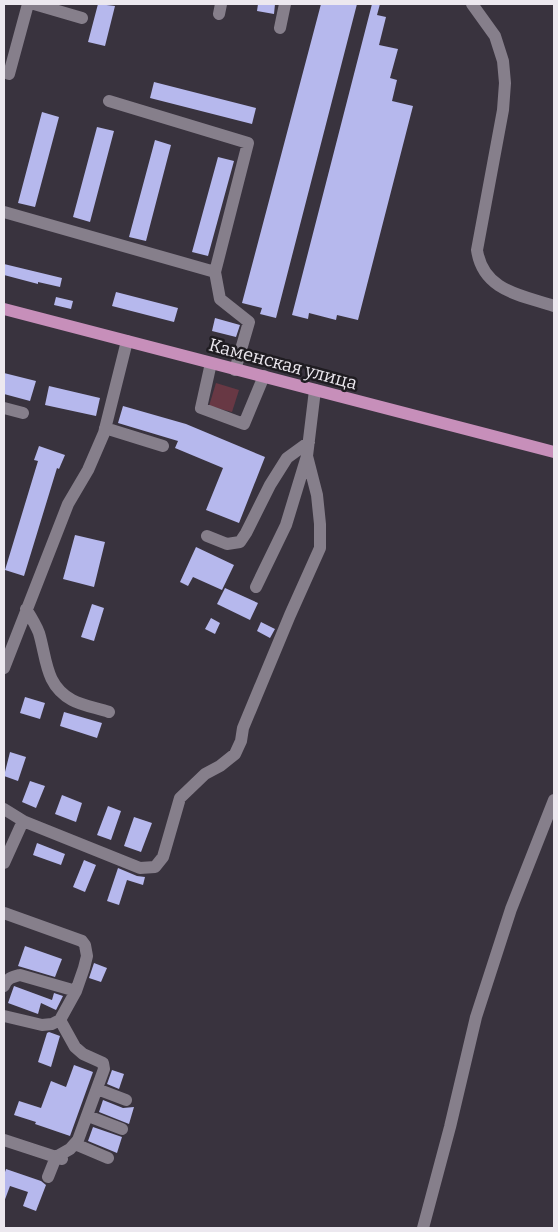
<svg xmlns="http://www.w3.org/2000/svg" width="558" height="1232" viewBox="0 0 558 1232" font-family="Bitter,serif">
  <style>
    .green { fill: #683844 }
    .building { fill: #b6b8ed }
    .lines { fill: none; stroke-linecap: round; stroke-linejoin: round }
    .minor { stroke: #867f8b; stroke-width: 12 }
    .major { stroke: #c78fba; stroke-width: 12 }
    .labels { text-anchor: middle; stroke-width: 5; stroke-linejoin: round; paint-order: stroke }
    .street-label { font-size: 18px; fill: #ece8ef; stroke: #1f1c21 }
  </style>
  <rect width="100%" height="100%" fill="#39333e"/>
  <path class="green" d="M 216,383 L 239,390 L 232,412 L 209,406 Z"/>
  <path class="building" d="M 98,4 L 115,6 L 105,46 L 88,42 Z
    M 258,4 L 275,4 L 274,14 L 257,11 Z
    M 321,4 L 357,4 L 276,318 L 260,314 L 262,308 L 242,303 Z
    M 372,4 L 380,4 L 377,15 L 386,17 L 379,45 L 398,49 L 390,78 L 397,80 L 392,101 L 413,106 L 358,320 L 337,315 L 336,320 L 309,313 L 308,319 L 292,315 Z
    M 154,82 L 256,108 L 252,124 L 150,98 Z
    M 42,112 L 59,117 L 35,207 L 18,203 Z
    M 97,127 L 114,131 L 90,222 L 73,217 Z
    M 155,140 L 171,145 L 146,241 L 129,237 Z
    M 218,157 L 234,161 L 208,256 L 192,252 Z
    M 4,264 L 62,278 L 60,287 L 38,282 L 38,284 L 4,275 Z
    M 116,292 L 178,308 L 174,322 L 112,306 Z
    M 56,297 L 73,301 L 71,309 L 54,305 Z
    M 215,318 L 240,325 L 236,337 L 212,331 Z
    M 4,373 L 36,381 L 30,401 L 4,394 Z
    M 49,386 L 100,398 L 96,416 L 45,405 Z
    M 123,406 L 186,424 L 265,457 L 239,523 L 206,510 L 223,468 L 175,448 L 178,441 L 118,423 Z
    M 39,446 L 65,455 L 59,469 L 57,468 L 24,576 L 5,570 L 38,461 L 34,460 Z
    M 75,535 L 105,542 L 94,587 L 63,579 Z
    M 196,547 L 234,565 L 222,590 L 193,577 L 188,586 L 180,582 Z
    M 225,588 L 258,603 L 250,620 L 217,604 Z
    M 92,604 L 104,608 L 94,641 L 81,637 Z
    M 211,618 L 220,623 L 215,634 L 205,629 Z
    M 261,622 L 275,629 L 270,638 L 257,631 Z
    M 25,697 L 45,703 L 40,719 L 20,713 Z
    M 64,712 L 102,723 L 97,738 L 60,726 Z
    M 10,752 L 26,757 L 18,781 L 4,776 Z
    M 30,781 L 45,786 L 36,808 L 22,802 Z
    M 62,795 L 82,803 L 76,822 L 55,814 Z
    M 108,806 L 121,811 L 111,840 L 97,835 Z
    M 134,817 L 152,823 L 141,852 L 124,846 Z
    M 37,843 L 65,854 L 61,865 L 33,855 Z
    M 84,860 L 96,865 L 85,892 L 73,887 Z
    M 118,868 L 137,876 L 145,877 L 143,885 L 127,880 L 119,905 L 107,901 Z
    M 25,946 L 62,959 L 55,977 L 18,966 Z
    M 94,963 L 107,968 L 101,982 L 89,978 Z
    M 14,986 L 52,1000 L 54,993 L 63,996 L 56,1010 L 41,1003 L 38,1014 L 8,1003 Z
    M 49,1032 L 60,1036 L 51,1067 L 38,1062 L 47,1033 Z
    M 74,1065 L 93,1072 L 70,1136 L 35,1124 L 36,1122 L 14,1115 L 19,1101 L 41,1108 L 51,1081 L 66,1087 Z
    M 112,1070 L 124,1074 L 119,1089 L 107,1084 Z
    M 103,1100 L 123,1108 L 134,1107 L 129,1124 L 99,1112 Z
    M 93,1127 L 122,1137 L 117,1153 L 88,1141 Z
    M 6,1169 L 41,1181 L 46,1185 L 36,1211 L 23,1206 L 28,1192 L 10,1186 L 4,1202 L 4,1175 Z"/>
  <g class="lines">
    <path class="minor" d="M 34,4 L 82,18
      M 472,4 L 495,36 L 503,61 L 505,83 L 503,110 L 477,250 C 483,291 521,295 554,306
      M 219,14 L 221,4
      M 280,28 L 285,4
      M 4,72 L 9,74 L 28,4
      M 109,101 L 248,143 L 215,272
      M 4,212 L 215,272 L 220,299 L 249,322 L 235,370
      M 211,363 L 201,408 L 244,424 L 264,376
      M 4,408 L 23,413
      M 105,428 L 163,446
      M 207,536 L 227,544 L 240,542 L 246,533 L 270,485 L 287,458 L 309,442
      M 256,587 L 286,525 L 307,456
      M 26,609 C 31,617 36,625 39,633 C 47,660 45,685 72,700 C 83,706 98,708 109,712
      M 4,668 L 68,504 L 88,470 L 104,433 L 127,341
      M 4,809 L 25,822
      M 4,863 L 23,821 L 140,868 L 155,867 L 163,857 L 180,798 L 205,774 L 220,766 L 235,754 L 241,741 L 243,728 L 290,615 L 320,548 L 320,524 L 317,495 L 307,456 L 315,390
      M 4,913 L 82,941 L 85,945 L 87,956 L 84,968 L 76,991 L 60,1020 L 52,1024 L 42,1025 L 4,1016
      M 4,986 C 7,978 12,977 20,975 L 76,991
      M 97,1089 L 126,1100
      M 88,1116 L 122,1129
      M 4,1140 L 62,1159
      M 75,1144 L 108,1158
      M 48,1177 L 56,1157 L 70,1149 L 78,1140 L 104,1069 L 103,1063 L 83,1054 L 75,1047 L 60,1020
      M 423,1228 L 450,1127 L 476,1017 L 511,909 L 554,800"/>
    <path class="major" d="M 4,309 L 554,452"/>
  </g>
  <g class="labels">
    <g class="street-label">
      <text transform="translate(283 364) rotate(15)" y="6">Каменская улица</text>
    </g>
  </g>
  <rect width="558" height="1232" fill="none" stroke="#ece8ef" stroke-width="10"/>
</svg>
